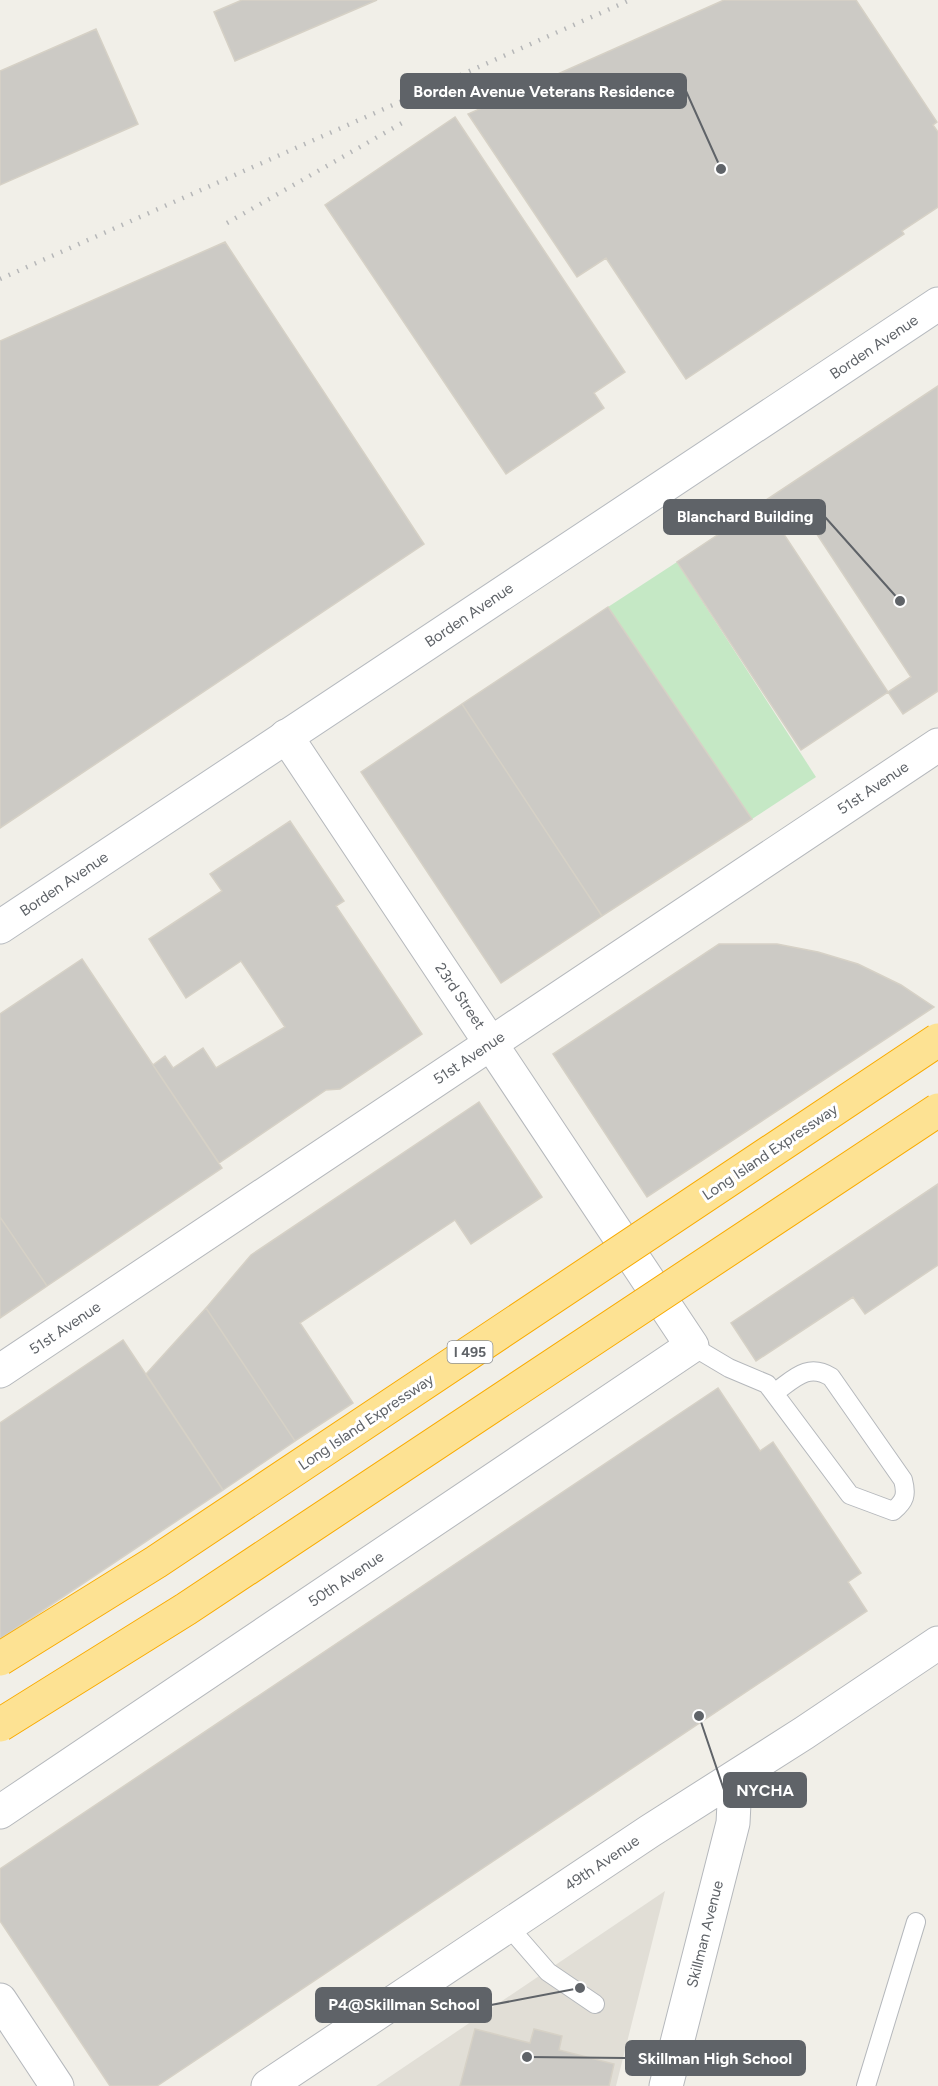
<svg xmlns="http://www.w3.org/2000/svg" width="938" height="2086" viewBox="0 0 938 2086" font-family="Figtree,sans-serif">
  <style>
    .education { fill: #e1ded6 }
    .green { fill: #c5e8c5 }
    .building { fill: #cccac5; stroke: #d6d1c6; stroke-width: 1.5 }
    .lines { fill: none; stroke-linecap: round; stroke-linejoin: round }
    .lane-casing { stroke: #b5b8bc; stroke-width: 20 }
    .street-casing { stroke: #b5b8bc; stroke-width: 35 }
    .secondary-casing { stroke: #b6babf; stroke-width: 35 }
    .lane { stroke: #fff; stroke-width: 18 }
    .street { stroke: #fff; stroke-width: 33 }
    .secondary { stroke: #fff; stroke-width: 33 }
    .rail { stroke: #b6b7b8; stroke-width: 4.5; stroke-dasharray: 1.5 8; stroke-linecap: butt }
    .highway-bridge-casing { stroke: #f9ab00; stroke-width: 35; stroke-linecap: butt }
    .highway-bridge { stroke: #fde293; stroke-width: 33 }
    .labels { text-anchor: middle; stroke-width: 6; stroke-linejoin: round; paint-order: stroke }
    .shield { fill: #fff; stroke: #8f9295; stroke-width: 1.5 }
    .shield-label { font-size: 14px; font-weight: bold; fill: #5f6368 }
    .street-label { font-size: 15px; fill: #5f6368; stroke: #fff }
    .leader { fill: none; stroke: #5f6368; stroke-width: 2 }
    .callout-dot { fill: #5f6368; stroke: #fff; stroke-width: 2 }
    .callout { fill: #5f6368; stroke: #5f6368; stroke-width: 2 }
    .callout-label { font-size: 16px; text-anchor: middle; font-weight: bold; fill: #fff }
  </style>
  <rect width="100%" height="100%" fill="#f1efe8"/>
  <path class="education" d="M 665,1891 L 616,2086 L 376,2086 Z"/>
  <path class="green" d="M 677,562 L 816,777 L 752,819 L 608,607 Z"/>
  <path class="building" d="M 242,0 L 377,0 L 235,61 L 214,12 Z
    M 724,0 L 856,0 L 937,122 L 933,125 L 938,132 L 938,207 L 902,231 L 904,234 L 686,379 L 606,258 L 577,277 L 468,114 Z
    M 96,29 L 138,124 L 0,185 L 0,71 Z
    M 455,117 L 625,372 L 594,393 L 604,408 L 506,474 L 325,205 Z
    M 225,242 L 424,544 L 0,828 L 0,341 Z
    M 938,386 L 938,691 L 903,714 L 888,692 L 911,677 L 801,510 L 778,526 L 763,502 Z
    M 764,504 L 888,692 L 801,750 L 677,562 Z
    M 608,607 L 752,819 L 602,916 L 462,704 Z
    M 462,704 L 602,916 L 501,983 L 361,772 Z
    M 290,821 L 344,901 L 336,906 L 422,1034 L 340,1089 L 326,1090 L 219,1163 L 153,1065 L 165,1056 L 173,1068 L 203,1048 L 216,1068 L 285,1027 L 241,961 L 186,998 L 149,939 L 222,891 L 210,874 Z
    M 719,944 L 777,944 L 818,952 L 858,964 L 901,985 L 934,1007 L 647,1197 L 553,1054 Z
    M 82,959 L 222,1168 L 47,1286 L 0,1217 L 0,1014 Z
    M 479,1102 L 542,1197 L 471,1244 L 455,1220 L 300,1323 L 353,1403 L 295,1441 L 206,1308 L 251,1255 Z
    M 938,1184 L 938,1265 L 865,1314 L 853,1297 L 756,1361 L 731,1323 Z
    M 0,1217 L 47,1286 L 0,1318 Z
    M 206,1308 L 295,1441 L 223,1490 L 146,1374 Z
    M 123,1340 L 223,1490 L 0,1639 L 0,1423 Z
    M 718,1388 L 760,1451 L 773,1442 L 861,1573 L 848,1582 L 867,1611 L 157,2086 L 110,2086 L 0,1921 L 0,1869 Z
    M 475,2029 L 530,2043 L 534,2029 L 562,2036 L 559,2050 L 614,2064 L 609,2086 L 460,2086 Z"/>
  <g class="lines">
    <g class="lane-casing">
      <path id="lane" d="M 692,1346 L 729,1368 L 767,1384 L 850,1495 L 893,1511 C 905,1501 907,1495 903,1480 L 831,1377 C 807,1362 793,1380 774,1393
        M 508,1926 L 548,1972 L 595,2004
        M 866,2086 L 916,1922"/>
    </g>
    <g class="street-casing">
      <path id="street" d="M 0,1371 L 938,745
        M 0,1812 L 692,1346 L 286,736
        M 0,2000 L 57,2086
        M 268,2086 L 650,1831 L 804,1733 L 938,1643
        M 666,2086 L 733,1823 L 734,1803 L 729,1781"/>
    </g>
    <g class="secondary-casing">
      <path id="secondary" d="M 0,927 L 938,304"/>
    </g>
    <use href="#lane" class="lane"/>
    <use href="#street" class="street"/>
    <use href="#secondary" class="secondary"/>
    <path class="rail" d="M 227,223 L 402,123
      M 0,279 L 630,0"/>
    <g class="highway-bridge-casing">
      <path id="highway-bridge" d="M 0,1659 L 156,1562 L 938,1040
        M 0,1725 L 186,1609 L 938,1110"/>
    </g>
    <use href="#highway-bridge" class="highway-bridge"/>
  </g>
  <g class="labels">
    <rect class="shield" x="447.5" y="1341" width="45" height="22" rx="4.5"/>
    <g class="shield-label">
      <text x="470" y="1357">I 495</text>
    </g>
    <g class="street-label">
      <text transform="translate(874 347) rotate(-34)" y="5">Borden Avenue</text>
      <text transform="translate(469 615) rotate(-34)" y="5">Borden Avenue</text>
      <text transform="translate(873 788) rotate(-34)" y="5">51st Avenue</text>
      <text transform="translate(64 884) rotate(-34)" y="5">Borden Avenue</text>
      <text transform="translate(460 996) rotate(56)" y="5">23rd Street</text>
      <text transform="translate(469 1058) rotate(-34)" y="5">51st Avenue</text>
      <text transform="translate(770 1152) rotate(-34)" y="5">Long Island Expressway</text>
      <text transform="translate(65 1328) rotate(-34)" y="5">51st Avenue</text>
      <text transform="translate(366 1422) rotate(-34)" y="5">Long Island Expressway</text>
      <text transform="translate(346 1579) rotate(-34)" y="5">50th Avenue</text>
      <text transform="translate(602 1863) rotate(-34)" y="5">49th Avenue</text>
      <text transform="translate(705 1934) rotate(-76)" y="5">Skillman Avenue</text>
    </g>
  </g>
  <path class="leader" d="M721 169L686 91M900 601L825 517M699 1716L724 1790M580 1988L491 2005M527 2057L626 2058"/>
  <g class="callout-dot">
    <circle cx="721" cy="169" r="6"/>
    <circle cx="900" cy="601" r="6"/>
    <circle cx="699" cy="1716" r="6"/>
    <circle cx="580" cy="1988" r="6"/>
    <circle cx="527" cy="2057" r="6"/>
  </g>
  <g class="callout">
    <rect x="401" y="74" width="285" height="34" rx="6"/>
    <rect x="664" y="500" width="161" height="34" rx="6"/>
    <rect x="724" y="1773" width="82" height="34" rx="6"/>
    <rect x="316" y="1988" width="175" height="34" rx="6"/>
    <rect x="626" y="2041" width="179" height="34" rx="6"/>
  </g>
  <g class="callout-label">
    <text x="544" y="97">Borden Avenue Veterans Residence</text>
    <text x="745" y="522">Blanchard Building</text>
    <text x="765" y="1796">NYCHA</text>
    <text x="404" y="2010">P4@Skillman School</text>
    <text x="715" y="2064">Skillman High School</text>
  </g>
</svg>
